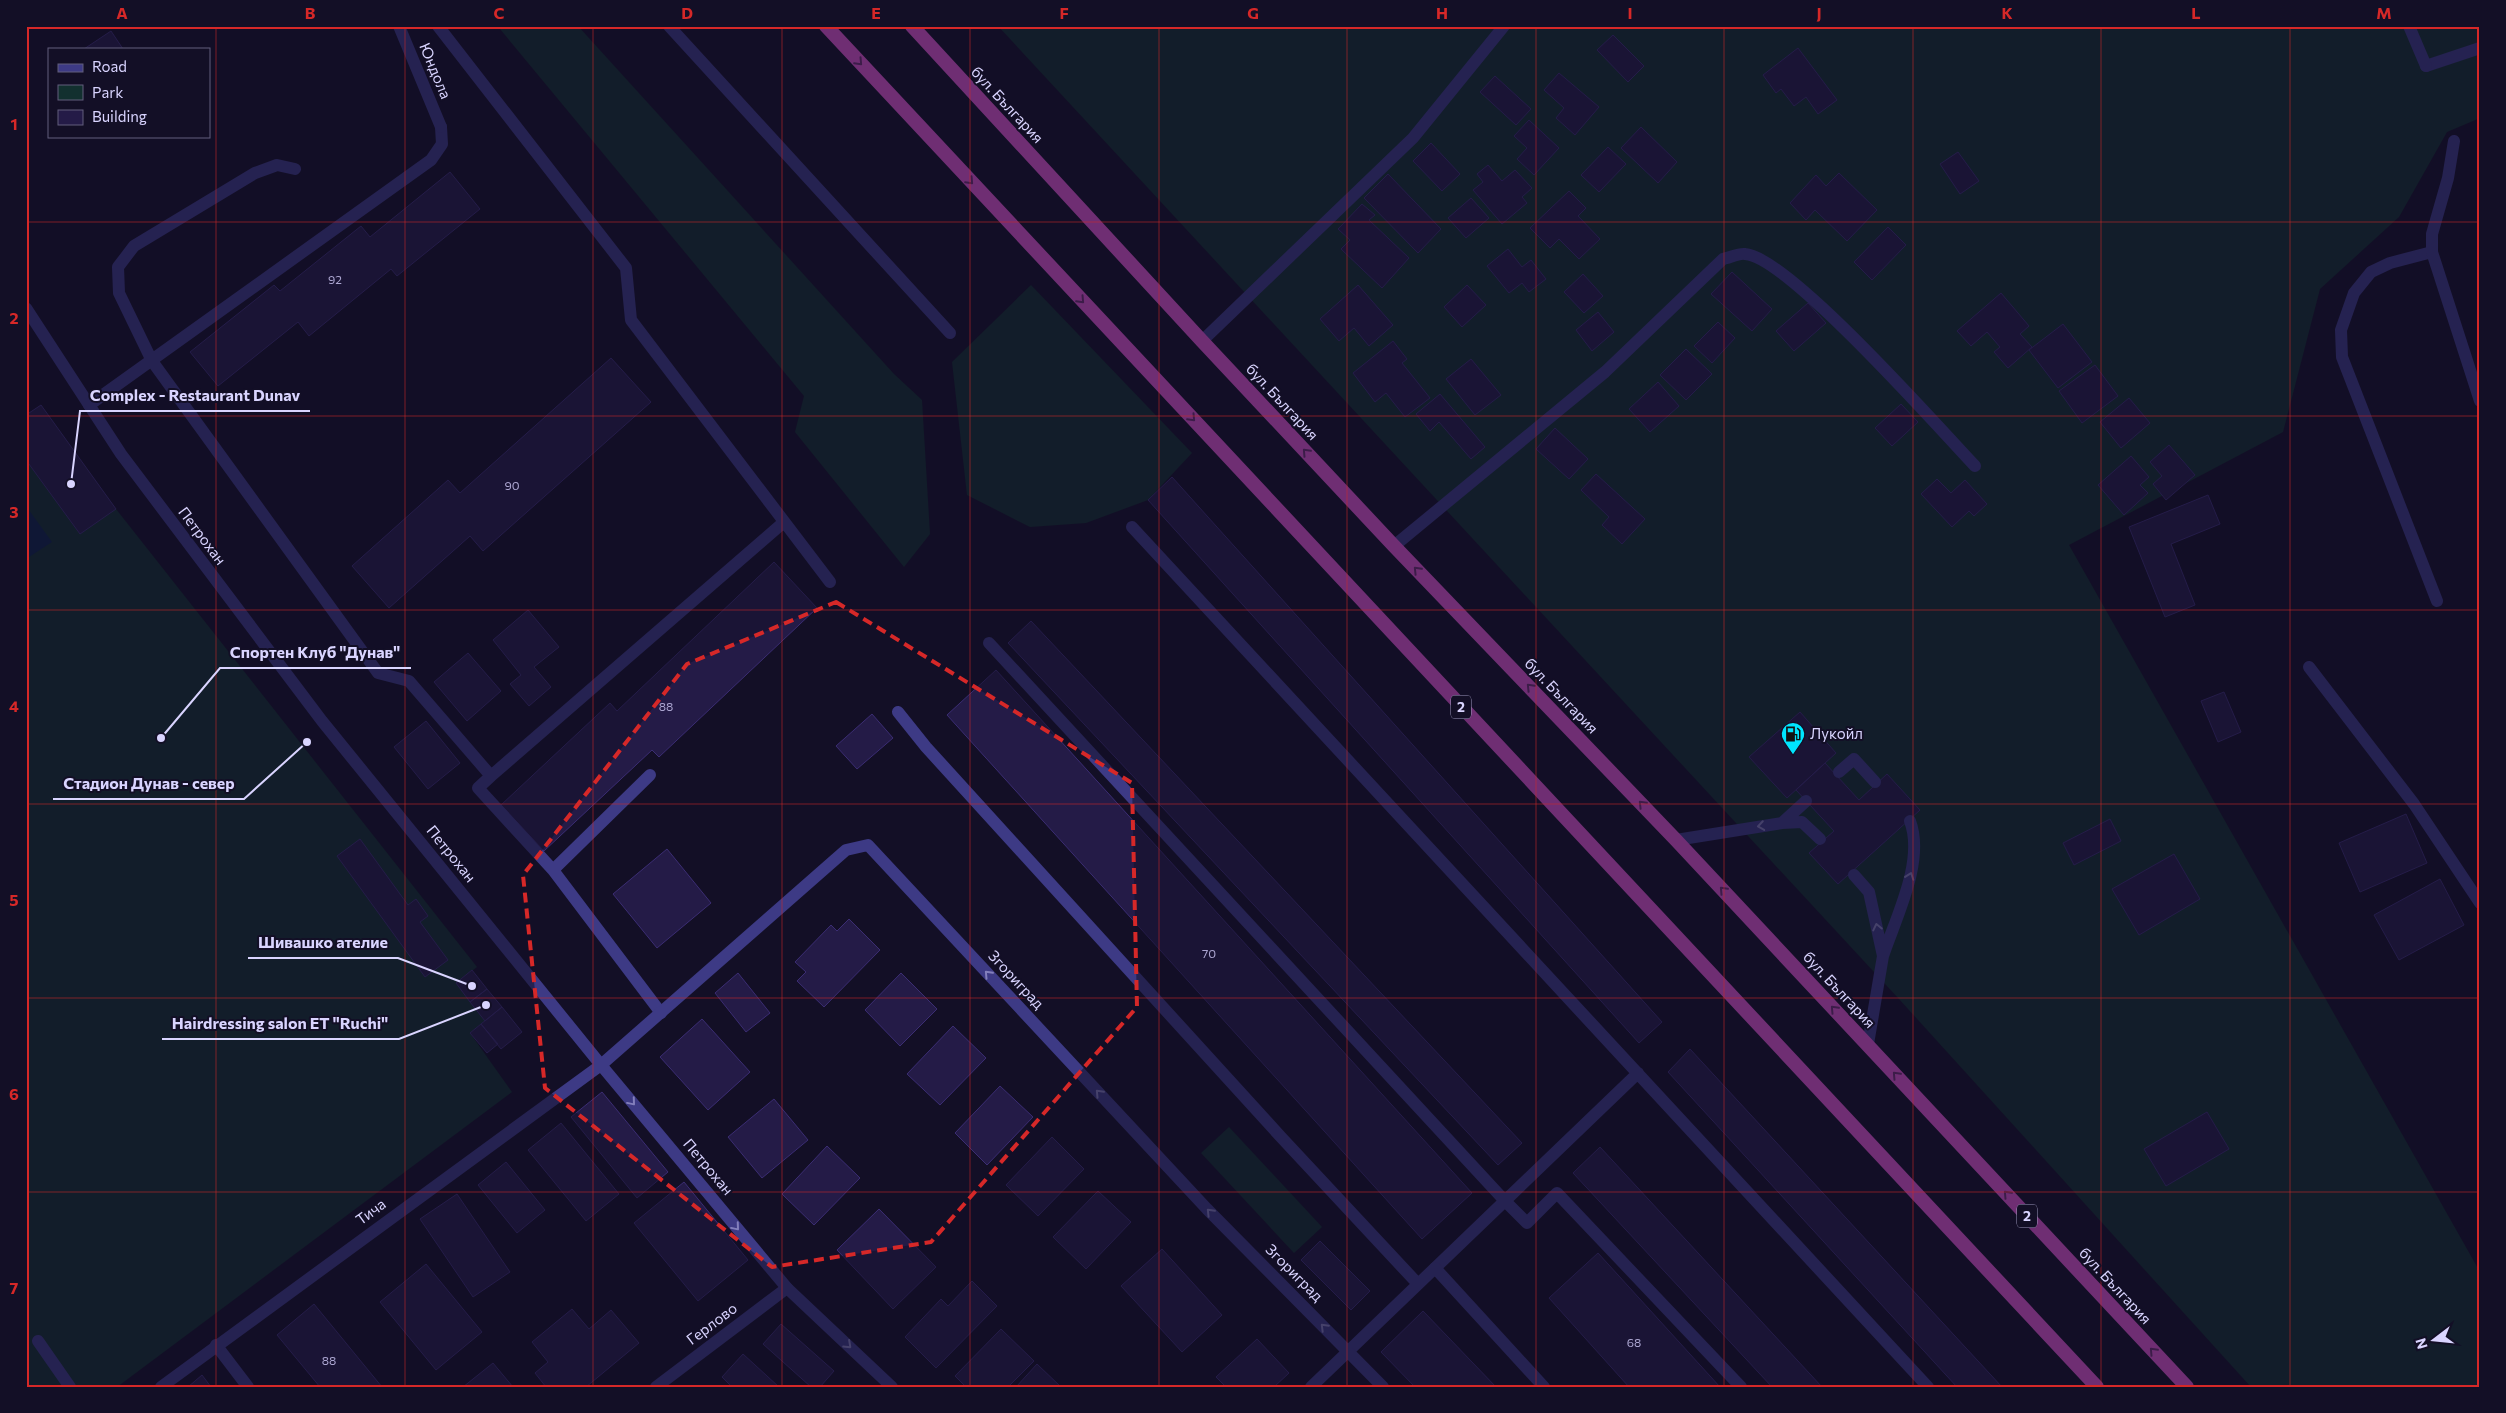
<svg xmlns="http://www.w3.org/2000/svg" width="2506" height="1413" viewBox="0 0 2506 1413" font-family="Commissioner,sans-serif">
  <style>
    .green { fill: #12302f }
    .water { fill: #0c2248 }
    .building { fill: #241b47; stroke: #3b2d73 }
    .lines { fill: none; stroke-linecap: round; stroke-linejoin: round }
    .service { stroke: #3d3a85; stroke-width: 12 }
    .minor { stroke: #3d3a85; stroke-width: 12 }
    .tertiary { stroke: #3d3a85; stroke-width: 12 }
    .trunk { stroke: #e055d1; stroke-width: 14 }
    .oneway { stroke: #6f2e73 }
    .oneway2 { stroke: #837fbc }
    .marked { fill: none; stroke: #d62828; stroke-width: 4; stroke-dasharray: 10 6; stroke-linejoin: round }
    .grid { fill: none; stroke: #d62828; stroke-width: 1; stroke-opacity: 0.55 }
    .labels { text-anchor: middle; stroke-width: 4; stroke-linejoin: round; paint-order: stroke }
    .number-label { font-size: 12px; fill: #aca6d1 }
    .shield { fill: #130f26; stroke: #9e99be; stroke-width: 1 }
    .shield-label { font-size: 14px; font-weight: bold; fill: #d9d4ff }
    .street-label { font-size: 15px; fill: #d9d4ff; stroke: #130f26 }
    .poi-label { font-size: 15px; fill: #d9d4ff; stroke: #130f26; text-anchor: start }
    .leader { fill: none; stroke: #d9d4ff; stroke-width: 2 }
    .callout-dot { fill: #d9d4ff; stroke: #130f26; stroke-width: 2 }
    .callout-label { font-size: 16px; text-anchor: middle; font-weight: bold; fill: #d9d4ff; stroke: #130f26; stroke-width: 4; stroke-linejoin: round; paint-order: stroke }
    .neatline { fill: none; stroke: #d62828; stroke-width: 2 }
    .grid-label { font-size: 16px; text-anchor: middle; font-weight: bold; fill: #d62828 }
  </style>
  <rect width="100%" height="100%" fill="#130f26"/>
  <path class="green" d="M 503,26 L 578,26 L 894,374 L 922,400 L 930,534 L 904,567 L 795,432 L 804,396 L 500,29 Z
    M 998,26 L 2480,26 L 2480,118 L 2447,132 L 2399,217 L 2320,289 L 2283,432 L 2069,545 L 2480,1272 L 2480,1387 L 2251,1387 L 1899,999 Z
    M 1031,285 L 1192,453 L 1148,500 L 1086,523 L 1030,527 L 967,495 L 952,362 Z
    M 41,405 L 116,509 L 477,967 L 456,983 L 485,1021 L 470,1033 L 512,1092 L 117,1387 L 26,1387 L 26,415 Z
    M 1229,1127 L 1322,1227 L 1294,1253 L 1201,1153 Z"/>
  <path class="water" d="M 26,506 L 52,542 L 26,559 Z"/>
  <path class="building" d="M 111,31 L 123,49 L 84,49 Z
    M 1613,35 L 1644,66 L 1628,82 L 1597,50 Z
    M 1798,48 L 1837,100 L 1818,114 L 1806,97 L 1794,106 L 1781,89 L 1776,93 L 1763,75 Z
    M 1559,73 L 1599,107 L 1575,135 L 1556,118 L 1564,108 L 1544,90 Z
    M 1495,76 L 1531,109 L 1516,125 L 1480,92 Z
    M 1529,120 L 1559,148 L 1534,175 L 1517,159 L 1527,148 L 1514,136 Z
    M 1641,127 L 1677,162 L 1658,183 L 1621,148 Z
    M 1431,143 L 1460,174 L 1442,191 L 1413,161 Z
    M 1608,147 L 1626,164 L 1599,192 L 1581,175 Z
    M 1958,152 L 1979,181 L 1960,194 L 1940,164 Z
    M 1488,165 L 1502,181 L 1515,170 L 1532,188 L 1522,197 L 1527,203 L 1502,224 L 1473,190 L 1483,182 L 1477,174 Z
    M 450,172 L 480,209 L 397,276 L 391,269 L 309,336 L 298,322 L 218,386 L 190,352 L 274,285 L 280,291 L 361,226 L 370,237 Z
    M 1839,173 L 1877,210 L 1847,241 L 1815,210 L 1806,220 L 1790,203 L 1816,175 L 1826,186 Z
    M 1388,174 L 1441,229 L 1418,253 L 1364,198 Z
    M 1569,191 L 1586,208 L 1578,216 L 1600,239 L 1579,259 L 1559,239 L 1550,248 L 1530,228 Z
    M 1471,198 L 1489,218 L 1466,238 L 1448,218 Z
    M 1362,204 L 1375,215 L 1369,220 L 1409,258 L 1382,288 L 1341,249 L 1350,240 L 1338,229 Z
    M 1888,227 L 1906,245 L 1872,280 L 1854,262 Z
    M 1508,249 L 1522,267 L 1531,260 L 1546,279 L 1529,292 L 1522,283 L 1509,293 L 1487,266 Z
    M 1732,272 L 1772,309 L 1752,331 L 1711,294 Z
    M 1583,274 L 1603,296 L 1584,313 L 1564,292 Z
    M 1358,285 L 1393,325 L 1369,346 L 1354,328 L 1339,341 L 1320,319 Z
    M 1467,285 L 1486,305 L 1462,327 L 1444,307 Z
    M 2001,293 L 2029,326 L 2020,334 L 2032,347 L 2008,368 L 1994,352 L 2000,347 L 1987,332 L 1971,346 L 1957,331 Z
    M 1808,303 L 1826,323 L 1794,351 L 1776,331 Z
    M 1598,312 L 1614,332 L 1592,351 L 1576,330 Z
    M 1718,322 L 1735,338 L 1712,363 L 1694,346 Z
    M 2063,324 L 2092,362 L 2058,388 L 2029,350 Z
    M 1393,341 L 1407,359 L 1402,363 L 1430,398 L 1405,417 L 1386,393 L 1375,402 L 1353,373 Z
    M 1686,349 L 1712,374 L 1686,400 L 1660,375 Z
    M 611,358 L 651,402 L 483,551 L 470,536 L 389,608 L 352,566 L 448,480 L 460,493 Z
    M 1471,359 L 1501,395 L 1475,415 L 1446,379 Z
    M 2095,365 L 2118,396 L 2082,423 L 2059,391 Z
    M 1658,382 L 1679,406 L 1650,432 L 1629,409 Z
    M 1440,394 L 1485,447 L 1471,459 L 1439,422 L 1430,431 L 1416,414 Z
    M 2129,398 L 2150,423 L 2121,448 L 2100,422 Z
    M 1901,404 L 1918,422 L 1892,446 L 1875,428 Z
    M 41,405 L 116,509 L 80,534 L 26,460 L 26,415 Z
    M 1555,428 L 1588,459 L 1569,479 L 1536,449 Z
    M 2169,445 L 2195,475 L 2166,500 L 2153,484 L 2162,476 L 2150,462 Z
    M 2131,456 L 2149,477 L 2140,485 L 2148,493 L 2124,515 L 2098,485 Z
    M 1596,474 L 1645,519 L 1622,544 L 1602,525 L 1609,517 L 1581,490 Z
    M 1172,477 L 1662,1022 L 1639,1043 L 1148,500 Z
    M 1937,479 L 1951,493 L 1965,480 L 1987,504 L 1974,516 L 1969,511 L 1952,527 L 1921,494 Z
    M 2208,495 L 2220,524 L 2171,544 L 2195,605 L 2165,617 L 2129,527 Z
    M 774,562 L 817,608 L 659,757 L 652,750 L 544,851 L 501,805 L 610,703 L 617,711 Z
    M 528,610 L 559,647 L 534,667 L 551,687 L 529,706 L 510,684 L 521,675 L 493,640 Z
    M 1031,621 L 1522,1143 L 1498,1165 L 1008,643 Z
    M 468,653 L 501,691 L 467,721 L 434,682 Z
    M 996,670 L 1472,1193 L 1422,1239 L 947,715 Z
    M 2224,692 L 2241,732 L 2218,742 L 2201,701 Z
    M 1800,712 L 1836,753 L 1787,798 L 1749,757 Z
    M 872,714 L 893,738 L 857,769 L 836,746 Z
    M 426,721 L 460,763 L 428,789 L 394,747 Z
    M 1825,763 L 1859,800 L 1887,774 L 1920,810 L 1838,884 L 1809,853 L 1834,831 L 1796,790 Z
    M 2406,814 L 2427,863 L 2360,892 L 2339,843 Z
    M 2110,819 L 2121,841 L 2074,865 L 2063,843 Z
    M 360,839 L 408,905 L 416,899 L 428,916 L 420,922 L 448,960 L 425,977 L 337,856 Z
    M 667,849 L 711,903 L 657,948 L 613,894 Z
    M 2174,854 L 2200,899 L 2139,935 L 2112,889 Z
    M 2440,879 L 2464,925 L 2399,960 L 2374,915 Z
    M 849,919 L 880,950 L 824,1007 L 797,981 L 806,972 L 795,962 L 831,925 L 837,931 Z
    M 472,970 L 487,989 L 470,1002 L 456,983 Z
    M 738,973 L 770,1013 L 746,1032 L 715,993 Z
    M 901,973 L 937,1009 L 900,1046 L 865,1010 Z
    M 487,989 L 502,1007 L 485,1021 L 470,1002 Z
    M 502,1007 L 522,1032 L 501,1049 L 481,1024 Z
    M 702,1019 L 750,1072 L 708,1110 L 660,1057 Z
    M 481,1024 L 498,1044 L 487,1053 L 470,1033 Z
    M 953,1026 L 986,1058 L 940,1105 L 907,1074 Z
    M 1690,1049 L 2002,1387 L 1957,1387 L 1668,1072 Z
    M 1000,1086 L 1033,1117 L 987,1165 L 955,1133 Z
    M 602,1092 L 668,1172 L 637,1198 L 571,1117 Z
    M 774,1099 L 808,1140 L 762,1178 L 728,1137 Z
    M 2207,1112 L 2229,1149 L 2166,1186 L 2144,1149 Z
    M 561,1123 L 619,1194 L 586,1221 L 528,1150 Z
    M 1052,1137 L 1084,1169 L 1038,1216 L 1006,1185 Z
    M 827,1146 L 860,1178 L 814,1225 L 782,1194 Z
    M 1600,1147 L 1822,1387 L 1772,1387 L 1573,1173 Z
    M 506,1162 L 545,1210 L 517,1233 L 478,1185 Z
    M 684,1182 L 748,1260 L 698,1301 L 634,1223 Z
    M 1098,1191 L 1131,1222 L 1086,1269 L 1053,1237 Z
    M 457,1194 L 510,1272 L 473,1297 L 420,1219 Z
    M 879,1209 L 936,1267 L 893,1309 L 837,1250 Z
    M 1320,1241 L 1370,1291 L 1351,1310 L 1301,1260 Z
    M 1162,1249 L 1222,1315 L 1182,1352 L 1121,1286 Z
    M 1598,1253 L 1720,1387 L 1629,1387 L 1549,1298 Z
    M 426,1264 L 482,1332 L 436,1370 L 380,1302 Z
    M 972,1281 L 997,1306 L 936,1368 L 905,1337 L 941,1299 L 948,1306 Z
    M 314,1304 L 382,1387 L 320,1387 L 277,1335 Z
    M 572,1309 L 589,1329 L 611,1310 L 639,1343 L 586,1387 L 546,1387 L 535,1373 L 548,1362 L 532,1342 Z
    M 1423,1311 L 1496,1387 L 1415,1387 L 1381,1352 Z
    M 781,1324 L 834,1371 L 820,1387 L 811,1387 L 763,1344 Z
    M 1001,1329 L 1034,1361 L 1008,1387 L 966,1387 L 955,1376 Z
    M 1257,1339 L 1289,1373 L 1274,1387 L 1226,1387 L 1216,1377 Z
    M 743,1354 L 779,1387 L 732,1387 L 722,1377 Z
    M 493,1363 L 513,1387 L 463,1387 Z
    M 1037,1364 L 1061,1387 L 1016,1387 Z
    M 202,1375 L 211,1387 L 188,1387 Z"/>
  <g class="lines">
    <path class="service" d="M 438,26 L 626,268 L 631,320 L 830,582
      M 669,26 L 950,333
      M 2426,66 L 2480,48
      M 295,169 L 277,165 L 255,173 L 134,246 L 118,267 L 119,293 L 152,361 L 378,673 L 409,681 L 491,776 L 478,788 L 553,870 L 661,1013
      M 2432,252 L 2390,263 L 2371,272 L 2354,293 L 2341,330 L 2342,357 L 2437,601
      M 89,405 L 431,160 L 442,144 L 441,127
      M 1132,527 L 1928,1387
      M 989,643 L 1505,1201 L 1527,1223 L 1557,1193 L 1741,1387
      M 2309,667 L 2414,804 L 2480,903
      M 1839,772 L 1854,759 L 1875,782
      M 491,776 L 784,522
      M 1782,823 L 1806,801
      M 1676,840 L 1782,823 L 1802,822 L 1820,839
      M 553,870 L 650,775
      M 1854,875 L 1869,892 L 1883,956 L 1868,1044
      M 1883,956 C 1896,917 1925,861 1910,821
      M 1435,1268 L 1638,1073
      M 38,1341 L 70,1387"/>
    <path class="minor" d="M 399,26 L 441,127
      M 2409,26 L 2426,66
      M 2454,141 L 2448,178 L 2432,234 L 2432,252 L 2480,401
      M 1202,341 L 1413,138 L 1504,26
      M 1394,546 L 1605,372 L 1723,259 C 1729,258 1739,253 1745,254 C 1787,256 1939,428 1975,466
      M 898,712 L 926,747 L 1280,1136 L 1418,1284
      M 216,1345 L 248,1387
      M 656,1387 L 787,1288
      M 1311,1387 L 1435,1268 L 1544,1387"/>
    <path class="tertiary" d="M 26,308 L 121,454 L 322,721 L 601,1065 L 787,1288 L 892,1387
      M 161,1387 L 601,1065 L 846,850 L 868,845 L 1207,1209 L 1383,1387"/>
    <path class="trunk" d="M 826,26 L 2097,1387
      M 912,26 L 1202,341 L 1394,546 L 1676,840 L 2187,1387"/>
  </g>
  <defs><path id="oneway-chevron" d="M-2-3.5L2.5 0L-2 3.5" fill="none" stroke-width="1.6" stroke-linecap="round" stroke-linejoin="round" transform="scale(1.25)"/></defs>
  <g class="oneway">
    <use href="#oneway-chevron" transform="translate(859 62) rotate(47)"/>
    <use href="#oneway-chevron" transform="translate(970 181) rotate(47)"/>
    <use href="#oneway-chevron" transform="translate(1081 300) rotate(47)"/>
    <use href="#oneway-chevron" transform="translate(1192 418) rotate(47)"/>
    <use href="#oneway-chevron" transform="translate(1306 452) rotate(-133)"/>
    <use href="#oneway-chevron" transform="translate(1417 570) rotate(-134)"/>
    <use href="#oneway-chevron" transform="translate(1530 687) rotate(-134)"/>
    <use href="#oneway-chevron" transform="translate(1642 804) rotate(-134)"/>
    <use href="#oneway-chevron" transform="translate(1723 890) rotate(-133)"/>
    <use href="#oneway-chevron" transform="translate(1834 1009) rotate(-133)"/>
    <use href="#oneway-chevron" transform="translate(1896 1075) rotate(-133)"/>
    <use href="#oneway-chevron" transform="translate(2007 1194) rotate(-133)"/>
    <use href="#oneway-chevron" transform="translate(2153 1351) rotate(-133)"/>
  </g>
  <g class="oneway2">
    <use href="#oneway-chevron" transform="translate(1761 826) rotate(171)"/>
    <use href="#oneway-chevron" transform="translate(1910 876) rotate(-71)"/>
    <use href="#oneway-chevron" transform="translate(1877 927) rotate(-102)"/>
    <use href="#oneway-chevron" transform="translate(988 974) rotate(-133)"/>
    <use href="#oneway-chevron" transform="translate(1099 1093) rotate(-133)"/>
    <use href="#oneway-chevron" transform="translate(632 1102) rotate(50)"/>
    <use href="#oneway-chevron" transform="translate(1210 1212) rotate(-134)"/>
    <use href="#oneway-chevron" transform="translate(736 1227) rotate(50)"/>
    <use href="#oneway-chevron" transform="translate(1324 1327) rotate(-135)"/>
    <use href="#oneway-chevron" transform="translate(848 1345) rotate(43)"/>
  </g>
  <path d="M0 0H2506V1413H0ZM 836,602 L 1132,783 L 1137,1007 L 931,1242 L 772,1267 L 545,1088 L 523,875 L 687,664 Z" fill="#130f26" fill-opacity=".55" fill-rule="evenodd"/>
  <path class="marked" d="M 836,602 L 1132,783 L 1137,1007 L 931,1242 L 772,1267 L 545,1088 L 523,875 L 687,664 Z"/>
  <path class="grid" d="M 216,26 L 216,1387M 405,26 L 405,1387M 593,26 L 593,1387M 782,26 L 782,1387M 970,26 L 970,1387M 1159,26 L 1159,1387M 1347,26 L 1347,1387M 1536,26 L 1536,1387M 1724,26 L 1724,1387M 1913,26 L 1913,1387M 2101,26 L 2101,1387M 2290,26 L 2290,1387M 26,222 L 2480,222M 26,416 L 2480,416M 26,610 L 2480,610M 26,804 L 2480,804M 26,998 L 2480,998M 26,1192 L 2480,1192"/>
  <defs>
    <g id="fuel-pin" transform="scale(1.25)"><path d="M0 17L-7.5 6A9.5 9.5 0 1 1 7.5 6Z" fill="#00e5ff" stroke="#130f26"/><path d="M-5.5-6h7V0h2V4h1.3V-2.5L3-4.5l.8-.8L6-3V5H2.5V1h-1V6h-7ZM-4.2-4.7v3.2H.2V-4.7Z" fill="#111"/></g>
  </defs>
  <g fill-rule="evenodd">
    <use href="#fuel-pin" x="1793" y="734"/>
  </g>
  <g class="labels">
    <g class="number-label">
      <text x="335" y="284">92</text>
      <text x="512" y="490">90</text>
      <text x="666" y="711">88</text>
      <text x="1209" y="958">70</text>
      <text x="1634" y="1347">68</text>
      <text x="329" y="1365">88</text>
    </g>
    <g class="shield">
      <rect x="1451" y="695.5" width="20" height="23" rx="4"/>
      <rect x="2017" y="1204.5" width="20" height="23" rx="4"/>
    </g>
    <g class="shield-label">
      <text x="1461" y="712">2</text>
      <text x="2027" y="1221">2</text>
    </g>
    <g class="street-label">
      <text transform="translate(435 71) rotate(67)" y="5">Юндола</text>
      <text transform="translate(1007 105) rotate(47)" y="5">бул. България</text>
      <text transform="translate(1282 402) rotate(47)" y="5">бул. България</text>
      <text transform="translate(202 536) rotate(53)" y="5">Петрохан</text>
      <text transform="translate(1561 696) rotate(46)" y="5">бул. България</text>
      <text transform="translate(451 854) rotate(51)" y="5">Петрохан</text>
      <text transform="translate(1016 980) rotate(47)" y="5">Згориград</text>
      <text transform="translate(1839 990) rotate(47)" y="5">бул. България</text>
      <text transform="translate(708 1167) rotate(50)" y="5">Петрохан</text>
      <text transform="translate(371 1212) rotate(-36)" y="5">Тича</text>
      <text transform="translate(1294 1273) rotate(45)" y="5">Згориград</text>
      <text transform="translate(2115 1286) rotate(47)" y="5">бул. България</text>
      <text transform="translate(712 1324) rotate(-37)" y="5">Герлово</text>
    </g>
    <g class="poi-label">
      <text x="1810" y="739">Лукойл</text>
    </g>
  </g>
  <path class="leader" d="M71 484L80 411H310M161 738L220 668H411M307 742L244 799H53M472 986L398 958H248M486 1005L399 1039H162"/>
  <g class="callout-dot">
    <circle cx="71" cy="484" r="5"/>
    <circle cx="161" cy="738" r="5"/>
    <circle cx="307" cy="742" r="5"/>
    <circle cx="472" cy="986" r="5"/>
    <circle cx="486" cy="1005" r="5"/>
  </g>
  <g class="callout-label">
    <text x="195" y="401">Complex - Restaurant Dunav</text>
    <text x="315" y="658">Спортен Клуб "Дунав"</text>
    <text x="149" y="789">Стадион Дунав - север</text>
    <text x="323" y="948">Шивашко ателие</text>
    <text x="280" y="1029">Hairdressing salon ET "Ruchi"</text>
  </g>
  <rect width="2506" height="1413" fill="none" stroke="#130f26" stroke-width="55"/>
  <rect x="48" y="48" width="162" height="90" fill="#130f26" stroke="#625e7d"/>
  <rect x="58" y="64" width="25" height="8" fill="#3d3a85" stroke="#625e7d"/>
  <text x="92" y="72" font-size="15" fill="#d9d4ff">Road</text>
  <rect x="58" y="85" width="25" height="15" fill="#12302f" stroke="#625e7d"/>
  <text x="92" y="98" font-size="15" fill="#d9d4ff">Park</text>
  <rect x="58" y="110" width="25" height="15" fill="#241b47" stroke="#625e7d"/>
  <text x="92" y="122" font-size="15" fill="#d9d4ff">Building</text>
  <g transform="translate(2434 1340) rotate(254)" stroke="#130f26" stroke-width="4" paint-order="stroke">
  <path d="M0-4L9 19L0 12L-9 19Z" fill="#d9d4ff"/>
  <text y="-8" font-size="14" font-weight="bold" text-anchor="middle" fill="#d9d4ff">N</text>
  </g>
  <rect x="28" y="28" width="2450" height="1358" class="neatline"/>
  <g class="grid-label">
    <text x="122" y="19">A</text>
    <text x="310" y="19">B</text>
    <text x="499" y="19">C</text>
    <text x="687" y="19">D</text>
    <text x="876" y="19">E</text>
    <text x="1064" y="19">F</text>
    <text x="1253" y="19">G</text>
    <text x="1442" y="19">H</text>
    <text x="1630" y="19">I</text>
    <text x="1819" y="19">J</text>
    <text x="2007" y="19">K</text>
    <text x="2196" y="19">L</text>
    <text x="2384" y="19">M</text>
    <text x="14" y="130">1</text>
    <text x="14" y="324">2</text>
    <text x="14" y="518">3</text>
    <text x="14" y="712">4</text>
    <text x="14" y="906">5</text>
    <text x="14" y="1100">6</text>
    <text x="14" y="1294">7</text>
  </g>
</svg>
